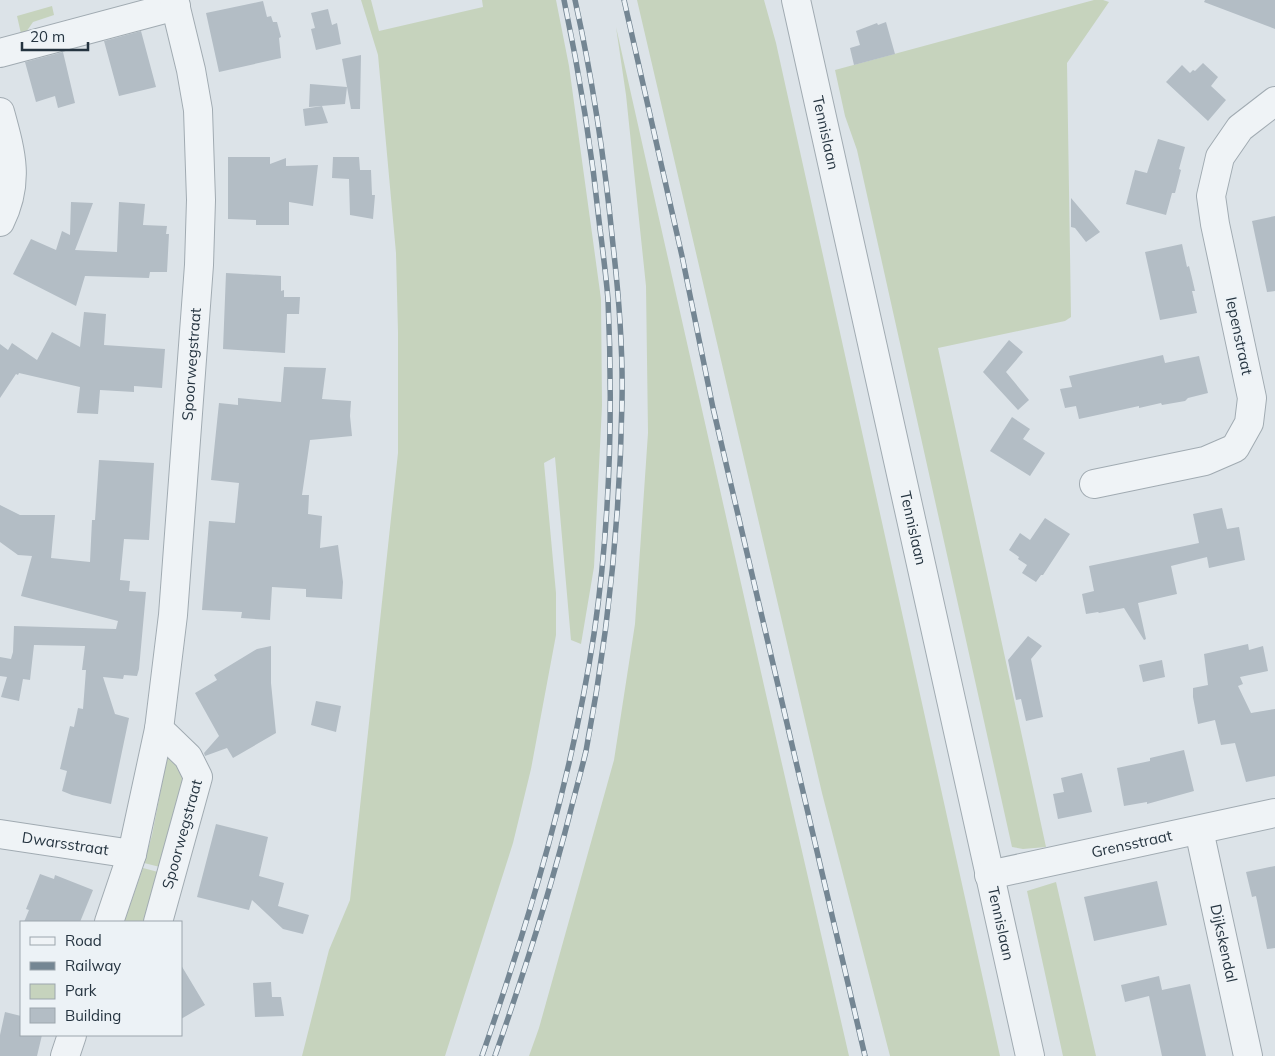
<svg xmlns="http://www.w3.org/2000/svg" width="1275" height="1056" viewBox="0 0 1275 1056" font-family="Mulish,sans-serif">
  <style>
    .green { fill: #c6d3bd }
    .building { fill: #b3bdc5 }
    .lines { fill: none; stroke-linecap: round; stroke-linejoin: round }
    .minor-casing { stroke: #a1abb2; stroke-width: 30 }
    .minor { stroke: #eff3f6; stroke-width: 28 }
    .rail-casing { stroke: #748693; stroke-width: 5.5 }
    .rail { stroke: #ecf2f6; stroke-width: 4; stroke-dasharray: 11; stroke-linecap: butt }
    .labels { text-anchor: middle; stroke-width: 4; stroke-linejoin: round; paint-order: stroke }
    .street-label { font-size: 15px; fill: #253440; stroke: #ecf2f6 }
  </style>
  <rect width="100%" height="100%" fill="#dce3e8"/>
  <path class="green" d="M 361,0 L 371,0 L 379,31 L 483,7 L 482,0 L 556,0 L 569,66 L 601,299 L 602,406 L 594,567 L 581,644 L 571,640 L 555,457 L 544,463 L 556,593 L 556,635 L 531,769 L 513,843 L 445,1056 L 302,1056 L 329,950 L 350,900 L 398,453 L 398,332 L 396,253 L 378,55 Z
    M 637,0 L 764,0 L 776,43 L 1000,1056 L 890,1056 L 822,793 Z
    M 1094,0 L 1103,0 L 1109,2 L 1067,63 L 1071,317 L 1065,321 L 938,348 L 1046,847 L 1023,849 L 1012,847 L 857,150 L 845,116 L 835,70 Z
    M 52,6 L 54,15 L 33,22 L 22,38 L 17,16 Z
    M 616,27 L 765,690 L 849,1056 L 529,1056 L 539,1028 L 614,760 L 635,624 L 648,433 L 646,286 L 626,95 Z
    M 174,756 L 190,772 L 160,867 L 144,863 L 152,835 L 167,758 Z
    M 143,868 L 158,872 L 152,922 L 124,922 Z
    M 1056,882 L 1096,1056 L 1063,1056 L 1027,891 Z"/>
  <path class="building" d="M 1205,0 L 1275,0 L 1275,29 L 1204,2 Z
    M 263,1 L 267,17 L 271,16 L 273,22 L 277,22 L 281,37 L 279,38 L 281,58 L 219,72 L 206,13 Z
    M 328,9 L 332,25 L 337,23 L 341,44 L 316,50 L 311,29 L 315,28 L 311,13 Z
    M 886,22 L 895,54 L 854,65 L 850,48 L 860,45 L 856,31 L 877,23 L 878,25 Z
    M 141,31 L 156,87 L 119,96 L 104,41 Z
    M 63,52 L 75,103 L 58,108 L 55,96 L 36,102 L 25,62 Z
    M 361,55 L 360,109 L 351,109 L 342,59 Z
    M 1203,63 L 1218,77 L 1211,86 L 1226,100 L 1208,121 L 1166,82 L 1182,65 L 1190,73 L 1193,70 L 1195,71 Z
    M 310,84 L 347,87 L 345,104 L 309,107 Z
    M 322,106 L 328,123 L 305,126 L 303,109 Z
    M 1158,139 L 1185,147 L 1179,169 L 1181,170 L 1175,193 L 1172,193 L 1166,215 L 1126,204 L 1135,170 L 1147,173 Z
    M 228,157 L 270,157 L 270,164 L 286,158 L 286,166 L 318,165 L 313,206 L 289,202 L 289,225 L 256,225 L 256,220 L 228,219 Z
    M 333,157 L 359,157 L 360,170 L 371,170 L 372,195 L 375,195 L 373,219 L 350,215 L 349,179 L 332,178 Z
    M 1071,198 L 1100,232 L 1086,242 L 1075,228 L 1071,227 Z
    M 71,202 L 93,203 L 75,250 L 117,252 L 119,202 L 145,204 L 143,225 L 167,226 L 166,234 L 169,234 L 167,272 L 150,272 L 149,278 L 85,276 L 76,306 L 13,274 L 31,239 L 56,250 L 62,231 L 70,235 Z
    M 1275,216 L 1275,291 L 1267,292 L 1252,221 Z
    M 1182,244 L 1187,267 L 1189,266 L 1192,278 L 1195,291 L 1192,291 L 1197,313 L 1160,320 L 1145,252 Z
    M 226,273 L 281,276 L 281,291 L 284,290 L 284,297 L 300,297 L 299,314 L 287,314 L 285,353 L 223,349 Z
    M 84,312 L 106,314 L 104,345 L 165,349 L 162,388 L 134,386 L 134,392 L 100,390 L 98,414 L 77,413 L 80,387 L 19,373 L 18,375 L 16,374 L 0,398 L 0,344 L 8,350 L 12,343 L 37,360 L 52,332 L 80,347 Z
    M 1009,340 L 1023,352 L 1006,372 L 1029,400 L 1018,410 L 983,372 Z
    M 1163,355 L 1165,363 L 1199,356 L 1208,393 L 1188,398 L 1185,401 L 1162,405 L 1161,403 L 1139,408 L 1139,406 L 1079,419 L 1076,406 L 1065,408 L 1060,389 L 1072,387 L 1069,376 Z
    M 284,367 L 326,368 L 322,399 L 351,401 L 350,416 L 352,436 L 310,440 L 302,495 L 309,495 L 308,514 L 322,516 L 320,548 L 338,545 L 343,582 L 342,599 L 306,597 L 306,589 L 272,587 L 270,620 L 241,618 L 242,612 L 202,610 L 209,521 L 235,523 L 239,483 L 211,480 L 219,403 L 238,405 L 238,398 L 281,402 Z
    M 1012,417 L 1030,429 L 1023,439 L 1045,453 L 1030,476 L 990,451 Z
    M 99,460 L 154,463 L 149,540 L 124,539 L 120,580 L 130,581 L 129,591 L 146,592 L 139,669 L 137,676 L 124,675 L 123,679 L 103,677 L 115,714 L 129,718 L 111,804 L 72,795 L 62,791 L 67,771 L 60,769 L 70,726 L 74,727 L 78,708 L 83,709 L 86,670 L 82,670 L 85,646 L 34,645 L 30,680 L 23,679 L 19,701 L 1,697 L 7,677 L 0,676 L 0,657 L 11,659 L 13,652 L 14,626 L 116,629 L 118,621 L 21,596 L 32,556 L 18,555 L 0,542 L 0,505 L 20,515 L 55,515 L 51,558 L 90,562 L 92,520 L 95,520 Z
    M 1222,508 L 1227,529 L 1239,527 L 1245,560 L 1209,568 L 1207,557 L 1171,566 L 1177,594 L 1138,603 L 1146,639 L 1144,640 L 1124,608 L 1099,613 L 1098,612 L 1086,614 L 1082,594 L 1094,591 L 1089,566 L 1199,543 L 1193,514 Z
    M 1045,518 L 1070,534 L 1043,575 L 1041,575 L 1036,582 L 1022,573 L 1027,565 L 1018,559 L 1019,557 L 1009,550 L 1020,533 L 1030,540 Z
    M 1028,636 L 1042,646 L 1031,659 L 1043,717 L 1026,721 L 1021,699 L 1016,700 L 1008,660 Z
    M 1248,644 L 1249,650 L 1263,646 L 1268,671 L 1240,677 L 1243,684 L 1238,686 L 1251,713 L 1275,709 L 1275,776 L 1246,782 L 1235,743 L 1221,745 L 1215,720 L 1198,724 L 1193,697 L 1193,688 L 1208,685 L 1204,654 Z
    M 271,646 L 271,683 L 276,733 L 233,758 L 227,748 L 205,756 L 204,753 L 219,736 L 195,693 L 217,680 L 214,675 L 257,649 Z
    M 1162,660 L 1165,677 L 1143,682 L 1139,665 Z
    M 316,701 L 341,706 L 336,732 L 311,725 Z
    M 1184,750 L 1194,791 L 1147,804 L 1147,802 L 1124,806 L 1117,768 L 1150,761 L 1150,758 Z
    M 1082,773 L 1092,812 L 1058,819 L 1053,794 L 1064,792 L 1061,778 Z
    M 216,824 L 268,837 L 259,876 L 284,883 L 278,906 L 309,915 L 303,934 L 283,929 L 252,900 L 249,910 L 197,897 Z
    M 1275,866 L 1275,948 L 1267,949 L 1256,896 L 1252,897 L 1246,872 Z
    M 40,874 L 54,879 L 55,875 L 93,890 L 80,922 L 24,922 L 29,910 L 26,909 Z
    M 1157,881 L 1167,925 L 1094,941 L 1084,897 Z
    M 181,965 L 205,1005 L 181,1019 Z
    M 1159,976 L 1162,990 L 1190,984 L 1206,1056 L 1162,1056 L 1149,996 L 1125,1002 L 1121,985 Z
    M 271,982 L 272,997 L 281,997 L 284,1016 L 255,1017 L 253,983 Z
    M 5,1012 L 21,1016 L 21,1035 L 42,1035 L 37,1056 L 0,1056 L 0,1035 Z"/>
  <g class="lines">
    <g class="minor-casing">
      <g id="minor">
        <path id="s1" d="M 796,0 L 1030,1056"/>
        <path d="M 0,53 L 176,6"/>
        <path d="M 0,112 C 11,152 20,182 0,222"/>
        <path d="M 1094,484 L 1205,461 L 1235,448 L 1249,423 L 1252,398 L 1215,224 L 1211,196 L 1220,157 L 1240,128 L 1275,101"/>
        <path id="s2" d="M 1199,830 L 1248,1056"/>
        <path id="s3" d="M 0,834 L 132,854"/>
        <path id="s4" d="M 989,875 L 1275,813"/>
        <path id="s5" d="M 109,922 L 132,854 L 159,729 L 173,615 L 199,265 L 201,200 L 198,110 L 191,70 L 174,0"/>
        <path id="s6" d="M 158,922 L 198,777 L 188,757 L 159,729"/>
        <path d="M 65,1056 L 72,1035"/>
      </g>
    </g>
    <use href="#minor" class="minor"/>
    <g class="rail-casing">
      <path id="rail" d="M 624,0 L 682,256 L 713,408 L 865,1056
        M 482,1056 C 530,918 572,778 594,634 C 610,525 613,408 608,299 C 606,276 603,252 600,229 C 592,152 580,76 564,0
        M 495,1056 C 523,976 549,896 570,813 C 575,793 581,772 586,751 C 608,636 620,519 622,402 C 623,350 619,297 613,245 C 605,163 593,81 575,0"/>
    </g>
    <use href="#rail" class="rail"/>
  </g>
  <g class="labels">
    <g class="street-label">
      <text dy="5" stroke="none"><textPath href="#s1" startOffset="136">Tennislaan</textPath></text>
      <text transform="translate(1239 336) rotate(78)" y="5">Iepenstraat</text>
      <text dy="5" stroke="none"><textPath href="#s5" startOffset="566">Spoorwegstraat</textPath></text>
      <text dy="5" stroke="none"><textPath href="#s1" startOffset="541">Tennislaan</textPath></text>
      <text dy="5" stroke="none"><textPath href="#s6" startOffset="91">Spoorwegstraat</textPath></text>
      <text dy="5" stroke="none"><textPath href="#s3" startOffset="66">Dwarsstraat</textPath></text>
      <text dy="5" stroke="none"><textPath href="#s4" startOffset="146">Grensstraat</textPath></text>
      <text dy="5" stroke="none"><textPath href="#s1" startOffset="946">Tennislaan</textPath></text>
      <text dy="5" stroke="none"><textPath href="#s2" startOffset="116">Dijkskendal</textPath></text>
    </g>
  </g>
  <rect x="20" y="921" width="162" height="115" fill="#ecf2f6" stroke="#9ca6ad"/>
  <rect x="30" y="937" width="25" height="8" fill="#eff3f6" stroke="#9ca6ad"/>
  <text x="65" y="946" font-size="15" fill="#253440">Road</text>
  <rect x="30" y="962" width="25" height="8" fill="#748693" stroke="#9ca6ad"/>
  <text x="65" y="971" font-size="15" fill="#253440">Railway</text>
  <rect x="30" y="984" width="25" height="15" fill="#c6d3bd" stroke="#9ca6ad"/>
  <text x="65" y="996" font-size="15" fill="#253440">Park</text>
  <rect x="30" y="1008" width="25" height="15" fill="#b3bdc5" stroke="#9ca6ad"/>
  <text x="65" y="1021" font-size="15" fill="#253440">Building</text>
  <path d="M22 42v8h66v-8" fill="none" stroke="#253440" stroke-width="2.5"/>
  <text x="30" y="42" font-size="15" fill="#253440" stroke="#ecf2f6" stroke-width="4" paint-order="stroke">20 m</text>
</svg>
